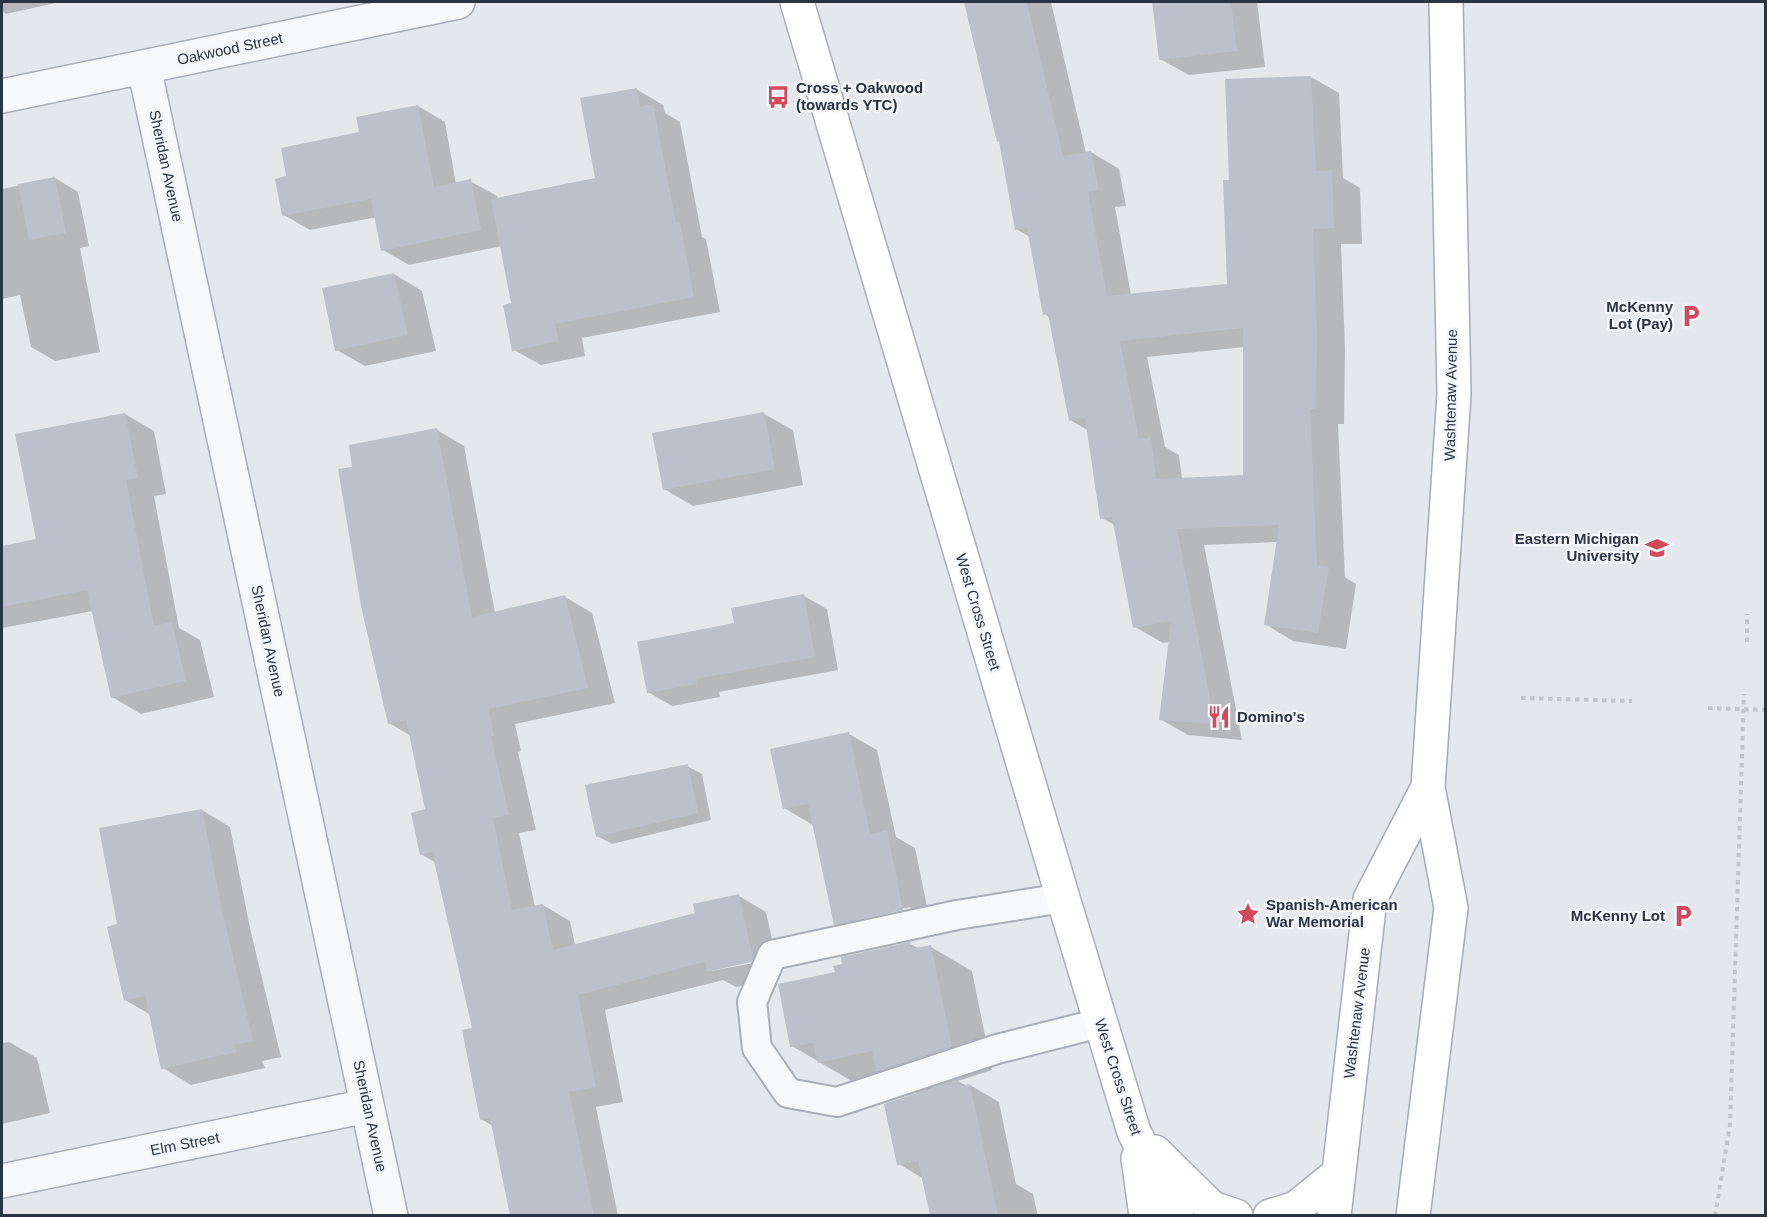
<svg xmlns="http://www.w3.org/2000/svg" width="1767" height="1217" viewBox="0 0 1767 1217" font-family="Helvetica,sans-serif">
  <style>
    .shadow { fill: #0003; fill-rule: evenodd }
    .building { fill: #bbc0ca; fill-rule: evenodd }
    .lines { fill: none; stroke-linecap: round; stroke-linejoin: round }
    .service-casing { stroke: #a9aeb7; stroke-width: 32 }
    .minor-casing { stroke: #a9aeb7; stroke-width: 36 }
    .secondary-casing { stroke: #a9aeb7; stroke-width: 36 }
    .primary-casing { stroke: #a3abb8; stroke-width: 36 }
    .path { stroke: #c2c5cb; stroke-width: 4; stroke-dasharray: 4.5 4.5; stroke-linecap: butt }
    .service { stroke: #f7f8fa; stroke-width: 28 }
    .minor { stroke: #f7f8fa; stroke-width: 33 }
    .secondary { stroke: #fff; stroke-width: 33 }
    .primary { stroke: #fff; stroke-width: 33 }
    .labels { text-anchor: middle; stroke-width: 5; stroke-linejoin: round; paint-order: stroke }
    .street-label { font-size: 15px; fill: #2b3445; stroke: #f4f6f9 }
    .poi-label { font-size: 15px; font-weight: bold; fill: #2b3445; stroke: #f4f6f9; text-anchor: start }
  </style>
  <rect width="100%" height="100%" fill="#e4e7ec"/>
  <path class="shadow" d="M 2,2 L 60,2 L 6,14 L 2,11 Z
    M 966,2 L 1051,2 L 1086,153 L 1091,152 L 1119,169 L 1126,206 L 1115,207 L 1131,295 L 1229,285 L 1230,181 L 1311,77 L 1339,93 L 1343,178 L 1360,188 L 1362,244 L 1341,244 L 1345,349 L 1344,424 L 1338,424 L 1345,577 L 1356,584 L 1346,649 L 1293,641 L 1265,624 L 1278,542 L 1204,545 L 1242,740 L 1188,735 L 1160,719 L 1170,642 L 1163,643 L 1135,627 L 1115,525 L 1102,518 L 1089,431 L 1070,420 L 1050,318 L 1045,314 L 1030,237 L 1016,229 L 1000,142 L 998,141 ZM 1245,347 L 1245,476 L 1182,479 L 1179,455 L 1165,447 L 1147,357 Z
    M 1153,2 L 1257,2 L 1265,67 L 1189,75 L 1160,59 Z
    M 636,89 L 663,105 L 665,113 L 680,122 L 702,237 L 706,239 L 720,312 L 582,338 L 585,356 L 541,365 L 514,350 L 513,304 L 502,246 L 409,265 L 383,250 L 377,217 L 310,230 L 284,215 L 288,178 L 361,134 L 418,106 L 445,122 L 456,184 L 470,181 L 497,196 L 498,199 L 596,179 Z
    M 55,178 L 78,192 L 89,246 L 80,248 L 100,352 L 55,361 L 31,347 L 20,295 L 2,299 L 2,189 Z
    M 394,274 L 422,291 L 436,351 L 365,366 L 337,350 Z
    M 125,414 L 154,431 L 166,494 L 154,496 L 179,628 L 200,640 L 214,697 L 141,714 L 112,697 L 93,611 L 2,628 L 2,547 L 37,540 Z
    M 764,414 L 793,430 L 803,485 L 693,506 L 664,489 Z
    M 437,430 L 464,446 L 495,613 L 565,597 L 592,613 L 615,703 L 515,724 L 521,751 L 518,752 L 536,830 L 519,833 L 535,907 L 543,905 L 570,921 L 575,945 L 697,914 L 739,896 L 766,912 L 780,974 L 778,978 L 736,987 L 723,980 L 605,1010 L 623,1102 L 596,1107 L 618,1216 L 512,1216 L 493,1126 L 481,1119 L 474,1029 L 436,863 L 421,854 L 427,811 L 411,736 L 389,723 L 354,468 ZM 758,959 L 759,962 L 711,971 L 711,970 Z
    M 804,596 L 827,609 L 838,670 L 719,692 L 720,697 L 672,706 L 648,692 L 736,625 Z
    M 849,734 L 877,750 L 896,837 L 915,848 L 931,926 L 864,940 L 835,924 L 813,825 L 784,808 ZM 910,907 L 911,910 L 857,921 L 857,918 Z
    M 687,766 L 702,774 L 711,820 L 612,844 L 597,836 Z
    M 202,810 L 230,827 L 250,928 L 281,1057 L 262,1061 L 265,1068 L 191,1085 L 163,1068 L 151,1015 L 125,1000 L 119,926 Z
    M 910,944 L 920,949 L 931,947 L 972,971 L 992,1070 L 958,1081 L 967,1086 L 970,1085 L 999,1102 L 1016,1184 L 1033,1194 L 1038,1216 L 932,1216 L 924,1179 L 899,1164 L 918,1094 L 892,1079 L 860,1086 L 792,1046 L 836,973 Z
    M 9,1042 L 37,1058 L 50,1113 L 2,1124 L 2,1043 Z"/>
  <path class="building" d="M 964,2 L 1027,2 L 1063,156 L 1091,151 L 1099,190 L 1088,192 L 1107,296 L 1227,284 L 1223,180 L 1229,180 L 1225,79 L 1311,76 L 1316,171 L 1332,170 L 1334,228 L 1313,229 L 1317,332 L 1316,409 L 1310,409 L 1317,565 L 1329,567 L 1318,633 L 1264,625 L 1279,525 L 1177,529 L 1215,724 L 1159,720 L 1171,621 L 1133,628 L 1112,517 L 1100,519 L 1085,418 L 1069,421 L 1048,314 L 1043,315 L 1027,228 L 1015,230 L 999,141 L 997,142 ZM 1243,328 L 1243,475 L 1156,479 L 1151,437 L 1139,439 L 1120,341 Z
    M 1152,2 L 1231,2 L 1237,51 L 1159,60 Z
    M 637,88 L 640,107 L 653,104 L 676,223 L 680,222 L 694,297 L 555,324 L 559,341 L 512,351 L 503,305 L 511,303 L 491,199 L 595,178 L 580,98 Z
    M 418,105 L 434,187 L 471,179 L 481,230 L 381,251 L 371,199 L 282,216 L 275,179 L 286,176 L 281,148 L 359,132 L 356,117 Z
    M 55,177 L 66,233 L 29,240 L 18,184 Z
    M 394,273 L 408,335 L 335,351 L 322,288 Z
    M 764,412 L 775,469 L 663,490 L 652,433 Z
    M 125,413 L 138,478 L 126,480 L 154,626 L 172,622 L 186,681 L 111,698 L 87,590 L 2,607 L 2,546 L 36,539 L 15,434 Z
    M 437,428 L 472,617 L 565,595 L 588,688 L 489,709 L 494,736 L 491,736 L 509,815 L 493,818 L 512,910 L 543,904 L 553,950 L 695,913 L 693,904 L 739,894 L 753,958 L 751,962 L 707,972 L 705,962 L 578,995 L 596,1087 L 569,1092 L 594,1215 L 510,1215 L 490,1118 L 480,1120 L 462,1030 L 472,1028 L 432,852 L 420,855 L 411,813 L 425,809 L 406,720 L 388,724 L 361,606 L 338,469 L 352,467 L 349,445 Z
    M 804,594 L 815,657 L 696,679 L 697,684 L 647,693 L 637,642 L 734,623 L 731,608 Z
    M 849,732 L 870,834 L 887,830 L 903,910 L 834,925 L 808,804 L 783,809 L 770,749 Z
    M 688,764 L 698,813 L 596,837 L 585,785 Z
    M 202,809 L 222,910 L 253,1041 L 235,1045 L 237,1052 L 161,1069 L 145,996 L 124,1001 L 107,927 L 117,924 L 99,828 Z
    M 910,942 L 911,949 L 931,945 L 952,1047 L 877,1072 L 872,1051 L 818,1063 L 813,1043 L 790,1047 L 778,984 L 835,972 L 833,966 L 842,964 L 841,957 Z
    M 958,1079 L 960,1086 L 970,1084 L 998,1215 L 930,1215 L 918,1161 L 897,1165 L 884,1104 Z"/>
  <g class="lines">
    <g class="service-casing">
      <path id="service" d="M 1063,898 L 957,915 L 772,955 L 752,1002 L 757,1048 L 788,1093 L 837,1102 L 997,1049 L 1100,1023"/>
    </g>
    <g class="minor-casing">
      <path id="minor" d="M 144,67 L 391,1216
        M 2,96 L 458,2
        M 2,1181 L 367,1106"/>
    </g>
    <g class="secondary-casing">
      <path id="secondary" d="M 797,2 L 1063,898 L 1134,1132 L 1177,1216
        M 1155,1152 L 1212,1208 L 1236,1216
        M 1138,1158 L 1146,1216
        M 1270,1216 L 1296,1208 L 1338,1174"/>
    </g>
    <g class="primary-casing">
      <path id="primary" d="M 1334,1216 L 1370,899 L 1428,787
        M 1413,1216 L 1451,908 L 1428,787 L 1454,394 L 1446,2"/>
    </g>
    <path class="path" d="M 1747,642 L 1747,614
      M 1521,698 L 1632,701
      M 1708,708 L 1766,710
      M 1715,1216 L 1730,1125 L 1744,694"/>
    <use href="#service" class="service"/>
    <use href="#minor" class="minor"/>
    <use href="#secondary" class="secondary"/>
    <use href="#primary" class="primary"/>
  </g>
  <defs>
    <g id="bus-bare" transform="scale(1.8)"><path d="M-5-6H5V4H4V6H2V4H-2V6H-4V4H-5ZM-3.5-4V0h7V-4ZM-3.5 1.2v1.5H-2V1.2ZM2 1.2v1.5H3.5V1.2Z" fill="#d1495b" stroke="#f4f6f9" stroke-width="2.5" paint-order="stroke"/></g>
    <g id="parking-bare" transform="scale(1.8)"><path d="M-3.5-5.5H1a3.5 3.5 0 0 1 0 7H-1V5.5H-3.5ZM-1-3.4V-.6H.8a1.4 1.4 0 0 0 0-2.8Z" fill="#d1495b" stroke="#f4f6f9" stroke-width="2.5" paint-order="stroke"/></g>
    <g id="university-bare" transform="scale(1.8)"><path d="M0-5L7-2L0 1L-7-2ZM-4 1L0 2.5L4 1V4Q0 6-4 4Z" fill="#d1495b" stroke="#f4f6f9" stroke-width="2.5" paint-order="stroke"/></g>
    <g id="restaurant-bare" transform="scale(1.8)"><path d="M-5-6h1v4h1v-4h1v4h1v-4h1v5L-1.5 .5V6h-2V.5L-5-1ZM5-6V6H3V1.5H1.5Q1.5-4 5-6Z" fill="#d1495b" stroke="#f4f6f9" stroke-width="2.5" paint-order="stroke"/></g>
    <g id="sight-bare" transform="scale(1.8)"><path d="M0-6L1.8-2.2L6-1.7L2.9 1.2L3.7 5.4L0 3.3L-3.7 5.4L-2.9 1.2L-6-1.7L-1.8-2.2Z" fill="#d1495b" stroke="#f4f6f9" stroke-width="2.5" paint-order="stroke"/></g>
  </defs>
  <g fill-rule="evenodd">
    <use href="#bus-bare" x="778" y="97"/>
    <use href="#parking-bare" x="1691" y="316"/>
    <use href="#university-bare" x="1657" y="548"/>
    <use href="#restaurant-bare" x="1219" y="717"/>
    <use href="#sight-bare" x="1248" y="914"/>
    <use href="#parking-bare" x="1683" y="916"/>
  </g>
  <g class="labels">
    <g class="street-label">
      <text transform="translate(230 49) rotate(-12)" y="5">Oakwood Street</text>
      <text transform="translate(166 166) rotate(78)" y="5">Sheridan Avenue</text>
      <text transform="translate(1451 395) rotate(-89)" y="5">Washtenaw Avenue</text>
      <text transform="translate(978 612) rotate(73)" y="5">West Cross Street</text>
      <text transform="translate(268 641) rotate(78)" y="5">Sheridan Avenue</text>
      <text transform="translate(1357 1013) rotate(-83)" y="5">Washtenaw Avenue</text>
      <text transform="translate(1118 1077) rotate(72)" y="5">West Cross Street</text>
      <text transform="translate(370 1116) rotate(78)" y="5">Sheridan Avenue</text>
      <text transform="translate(185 1144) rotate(-11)" y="5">Elm Street</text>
    </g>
    <g class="poi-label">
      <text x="796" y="93">Cross + Oakwood<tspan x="796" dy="17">(towards YTC)</tspan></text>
      <text x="1673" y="312" text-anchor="end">McKenny<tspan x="1673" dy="17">Lot (Pay)</tspan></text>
      <text x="1639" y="544" text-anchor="end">Eastern Michigan<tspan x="1639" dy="17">University</tspan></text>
      <text x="1237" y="722">Domino's</text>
      <text x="1266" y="910">Spanish-American<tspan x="1266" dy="17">War Memorial</tspan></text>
      <text x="1665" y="921" text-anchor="end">McKenny Lot</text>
    </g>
  </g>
  <rect width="1767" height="1217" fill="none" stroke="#2b3445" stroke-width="6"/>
</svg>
